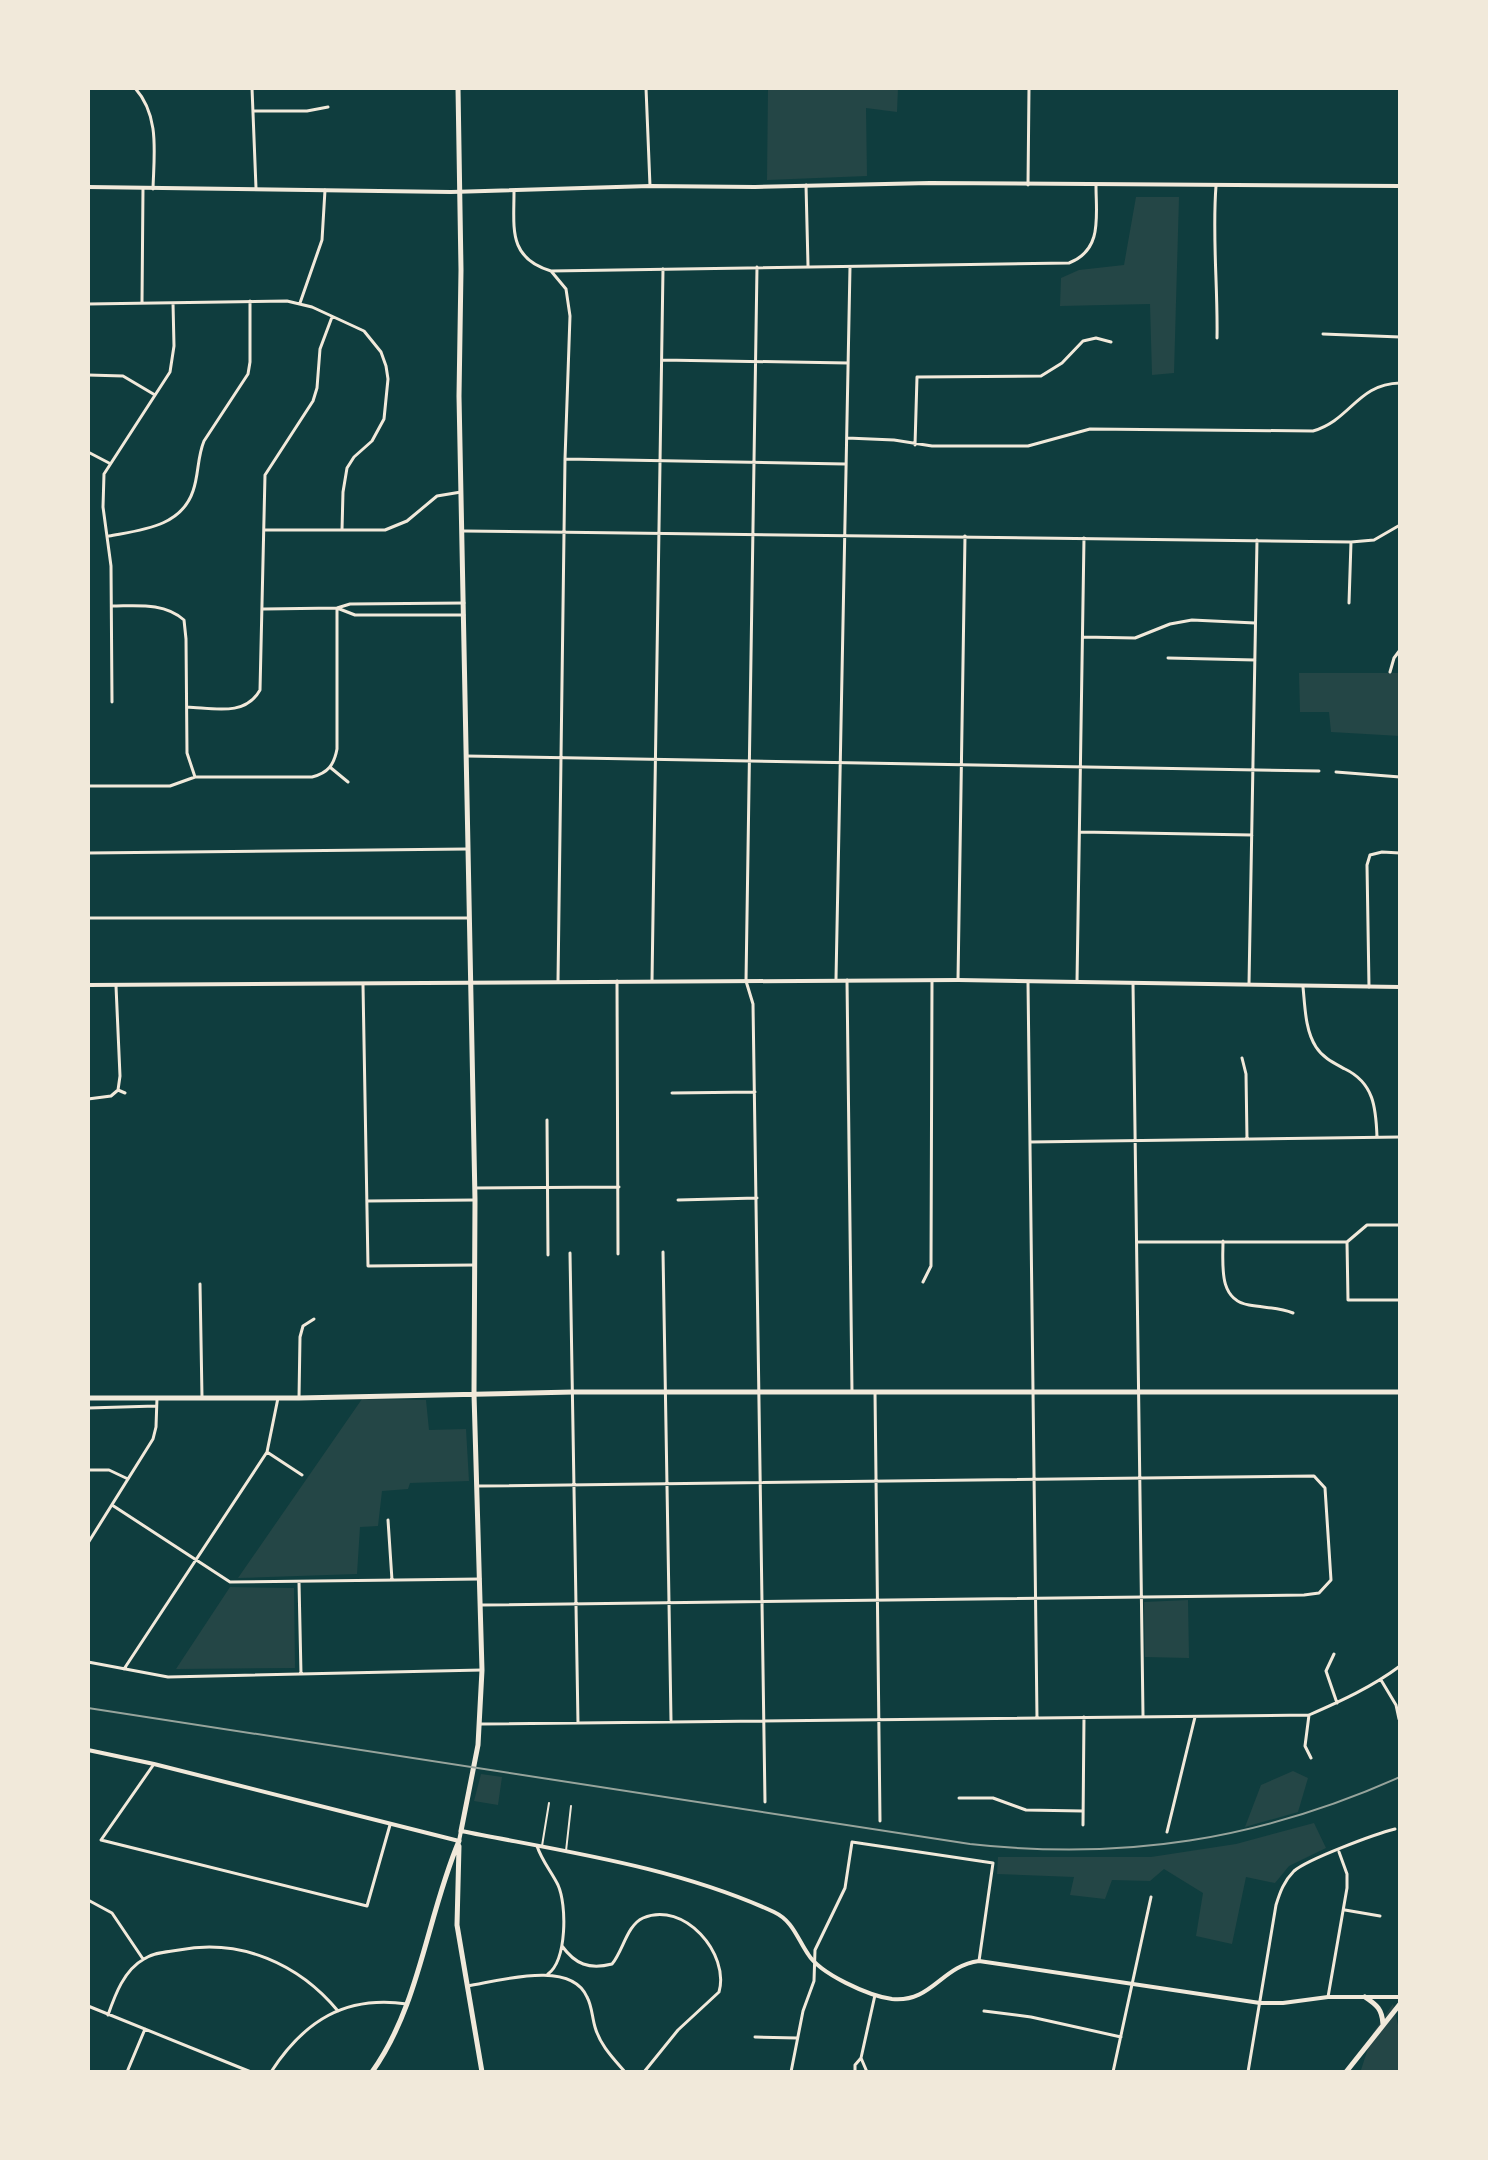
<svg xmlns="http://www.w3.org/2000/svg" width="1488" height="2160" viewBox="0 0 1488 2160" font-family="Cabin,sans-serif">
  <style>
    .green { fill: #244646 }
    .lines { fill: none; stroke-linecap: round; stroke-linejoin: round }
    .service { stroke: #f1e9da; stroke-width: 2 }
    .minor { stroke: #f1e9da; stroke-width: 3 }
    .tertiary { stroke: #f1e9da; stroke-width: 4 }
    .secondary { stroke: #f1e9da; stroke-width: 5 }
    .rail { stroke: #97a49c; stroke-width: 2 }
  </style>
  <rect width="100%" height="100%" fill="#0f3d3e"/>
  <path class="green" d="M 768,88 L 898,88 L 897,112 L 866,108 L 867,176 L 767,180 Z
    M 1136,197 L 1179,197 L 1174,373 L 1152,375 L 1150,304 L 1060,306 L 1061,278 L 1079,270 L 1124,265 Z
    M 1299,673 L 1400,673 L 1400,736 L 1331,732 L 1329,712 L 1300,712 Z
    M 362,1399 L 426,1400 L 429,1430 L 466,1429 L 469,1481 L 410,1483 L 408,1489 L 382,1491 L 378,1526 L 360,1527 L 357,1574 L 238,1578 Z
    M 230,1587 L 294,1588 L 295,1668 L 176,1669 Z
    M 1188,1600 L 1189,1658 L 1145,1657 L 1144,1602 Z
    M 1293,1771 L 1308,1778 L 1298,1812 L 1245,1827 L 1261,1785 Z
    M 481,1774 L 502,1777 L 498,1805 L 474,1801 Z
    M 1314,1823 L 1326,1848 L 1289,1866 L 1275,1883 L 1246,1877 L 1232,1944 L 1196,1936 L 1203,1893 L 1164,1869 L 1150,1881 L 1112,1880 L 1105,1899 L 1070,1895 L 1074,1877 L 997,1874 L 998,1857 L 1151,1857 L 1236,1844 Z
    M 1393,2004 L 1398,2025 L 1400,2072 L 1363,2072 L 1361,2070 L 1373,2033 Z"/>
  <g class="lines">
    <path class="service" d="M 542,1846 L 549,1803
      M 566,1851 L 571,1806"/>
    <path class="minor" d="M 135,88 C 160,116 154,153 153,189
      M 252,88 L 256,188
      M 646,88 L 650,186
      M 253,111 L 307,111 L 328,107
      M 806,185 L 808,265
      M 1028,185 L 1029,88
      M 1216,186 C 1212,237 1218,287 1217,338
      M 514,192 C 514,229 508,258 551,271 L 1069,263 C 1103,250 1096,216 1096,186
      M 757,267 L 746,981 L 753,1004 L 765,1802
      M 551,271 L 566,289 L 570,316 L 565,459 L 558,982
      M 142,303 L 143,188
      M 300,303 L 322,240 L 325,190
      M 88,304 L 287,301 L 312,307 L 364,331 L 381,352 L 386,366 L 388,379 L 384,419 L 372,441 L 354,457 L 347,468 L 343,492 L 342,530
      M 1323,334 L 1400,337
      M 662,360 L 848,363
      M 88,375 L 123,376 L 155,395
      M 847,438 L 894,440 L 932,446 L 1028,446 L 1090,429 L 1313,431 C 1351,420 1357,384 1400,383
      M 915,445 L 917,377 L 1041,376 L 1062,363 L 1083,341 L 1096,338 L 1111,342
      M 88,452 L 109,463
      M 565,459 L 845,464
      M 265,530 L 385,530 L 407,521 L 437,496 L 461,492
      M 464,531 L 1351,542 L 1374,540 L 1400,525
      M 109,536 C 141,530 181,527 193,491 C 199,474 197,458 204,441 L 248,374 L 250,362 L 250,301
      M 1349,603 L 1351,542
      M 112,606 C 136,606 164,602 184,620 L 186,639 L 187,753 L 195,777
      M 337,608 L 355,615 L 464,615
      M 264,609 L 337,608 L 350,604 L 464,603
      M 1083,637 L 1135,638 L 1170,624 L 1192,620 L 1255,623
      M 1168,658 L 1255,660
      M 1390,672 L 1394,658 L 1400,650
      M 112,702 L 111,566 L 103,507 L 104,474 L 170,372 L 174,346 L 173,303
      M 187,707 C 213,708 245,717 260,690 L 265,475 L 313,401 L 317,388 L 320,349 L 332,317
      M 466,756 L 1319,771
      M 331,768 L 348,782
      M 1336,772 L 1400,777
      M 88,786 L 170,786 L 195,777 L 312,777 C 328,773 334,765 337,749 L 337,608
      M 1080,832 L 1252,835
      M 88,853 L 467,849
      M 88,918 L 469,918
      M 836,979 L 850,267
      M 847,980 L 852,1392
      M 958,980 L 965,536
      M 617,981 L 618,1254
      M 652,981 L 663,269
      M 1028,982 L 1037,1718
      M 1077,982 L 1084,538
      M 1133,983 L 1143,1715
      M 1249,984 L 1257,540
      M 363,985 L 368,1266 L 475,1265
      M 1303,987 C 1305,1006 1305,1030 1316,1047 C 1323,1058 1334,1063 1345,1069 C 1374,1083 1376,1108 1377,1137
      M 1369,987 L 1367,865 L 1370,855 L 1382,852 L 1400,853
      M 1242,1058 L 1246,1074 L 1247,1139
      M 118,1090 L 125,1093
      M 672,1093 L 755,1092
      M 88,1099 L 111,1096 L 118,1090 L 120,1076 L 116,986
      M 547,1120 L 548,1255
      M 1030,1142 L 1400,1137
      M 475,1188 L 619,1187
      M 678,1200 L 757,1198
      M 368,1201 L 475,1200
      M 1223,1241 C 1223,1265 1218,1300 1249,1305 C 1265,1308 1278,1307 1293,1313
      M 1137,1242 L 1347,1242 L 1367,1225 L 1400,1225
      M 1347,1242 L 1348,1300 L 1400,1300
      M 663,1252 L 671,1720
      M 570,1253 L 578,1723
      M 923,1282 L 931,1266 L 932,981
      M 200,1284 L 202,1397
      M 875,1392 L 880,1821
      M 299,1398 L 300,1337 L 303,1326 L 314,1319
      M 88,1408 L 156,1406
      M 267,1452 L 302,1475
      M 88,1470 L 109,1470 L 128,1479
      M 479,1486 L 1314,1476 L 1325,1488 L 1331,1580 L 1319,1593 L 1304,1595 L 481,1605
      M 112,1505 L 230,1582 L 480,1579
      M 388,1520 L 392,1580
      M 88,1543 L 153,1439 L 156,1427 L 157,1398
      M 299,1582 L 301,1674
      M 1334,1654 L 1326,1671 L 1337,1703
      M 88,1662 L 168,1677 L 482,1670
      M 124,1669 L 267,1452 L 278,1398
      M 1381,1680 L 1396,1705 L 1399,1719
      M 1309,1715 L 1305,1746 L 1311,1758
      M 481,1724 L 1309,1715 C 1341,1701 1372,1687 1400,1666
      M 154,1764 L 101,1840 L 367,1906 L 390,1825
      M 959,1798 L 993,1798 L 1026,1810 L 1082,1811
      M 1083,1825 L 1084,1717
      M 1167,1832 L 1195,1717
      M 537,1846 C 542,1861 551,1871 558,1885 C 567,1905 567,1960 548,1974
      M 88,1900 L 112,1913 L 143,1959
      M 1345,1910 L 1380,1916
      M 562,1946 C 575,1964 589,1970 612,1964 C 623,1951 627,1925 643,1918 C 684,1900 730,1954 719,1992 L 678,2030 L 644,2072
      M 467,1986 C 499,1981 571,1959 587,1997 C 592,2006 592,2017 595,2027 C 600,2045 613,2058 625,2072
      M 1328,1997 L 1347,1888 L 1347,1874 L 1339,1852
      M 88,2006 L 251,2072
      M 984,2011 L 1031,2017 L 1121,2037
      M 108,2015 C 115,1995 124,1970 144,1959 C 154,1952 168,1952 179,1950 C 241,1938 299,1964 338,2011
      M 755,2037 L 797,2038
      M 127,2072 L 145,2029
      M 271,2072 C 304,2021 345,1995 407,2004
      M 791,2072 L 803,2011 L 814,1981 L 815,1950 L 845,1888 L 852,1842 L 993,1863 L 979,1961
      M 855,2072 L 855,2065 L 861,2058
      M 867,2072 L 861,2058 L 875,1995
      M 1113,2072 L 1151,1897
      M 1248,2072 L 1276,1905 C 1280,1892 1284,1881 1294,1871 C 1308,1859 1375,1834 1395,1829"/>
    <path class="tertiary" d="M 88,187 L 451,192 L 650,186 L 755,187 L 930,183 L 1400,186
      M 88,985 L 958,980 L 1400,987
      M 88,1750 L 154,1764 L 459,1841 L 461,1831 C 567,1852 676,1867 774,1912 C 793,1921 797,1938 808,1954 C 820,1974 869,1996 892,1999 C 932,2003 941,1966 979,1961 L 1260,2003 L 1283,2003 L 1328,1997 L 1400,1997"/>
    <path class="secondary" d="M 458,88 L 461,270 L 459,396 L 475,1200 L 474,1394 L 482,1670 L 478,1745 L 461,1831
      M 88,1398 L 299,1398 L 573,1392 L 1400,1392
      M 459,1846 L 457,1925 L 482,2072
      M 1365,1997 C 1377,2005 1382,2009 1383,2024
      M 372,2072 C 420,2005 427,1916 459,1841
      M 1346,2072 L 1400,2004"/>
    <path class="rail" d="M 88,1708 L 970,1844 C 1123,1861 1259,1840 1400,1777"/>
  </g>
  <rect width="1488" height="2160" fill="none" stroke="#f1e9da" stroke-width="180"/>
</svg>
